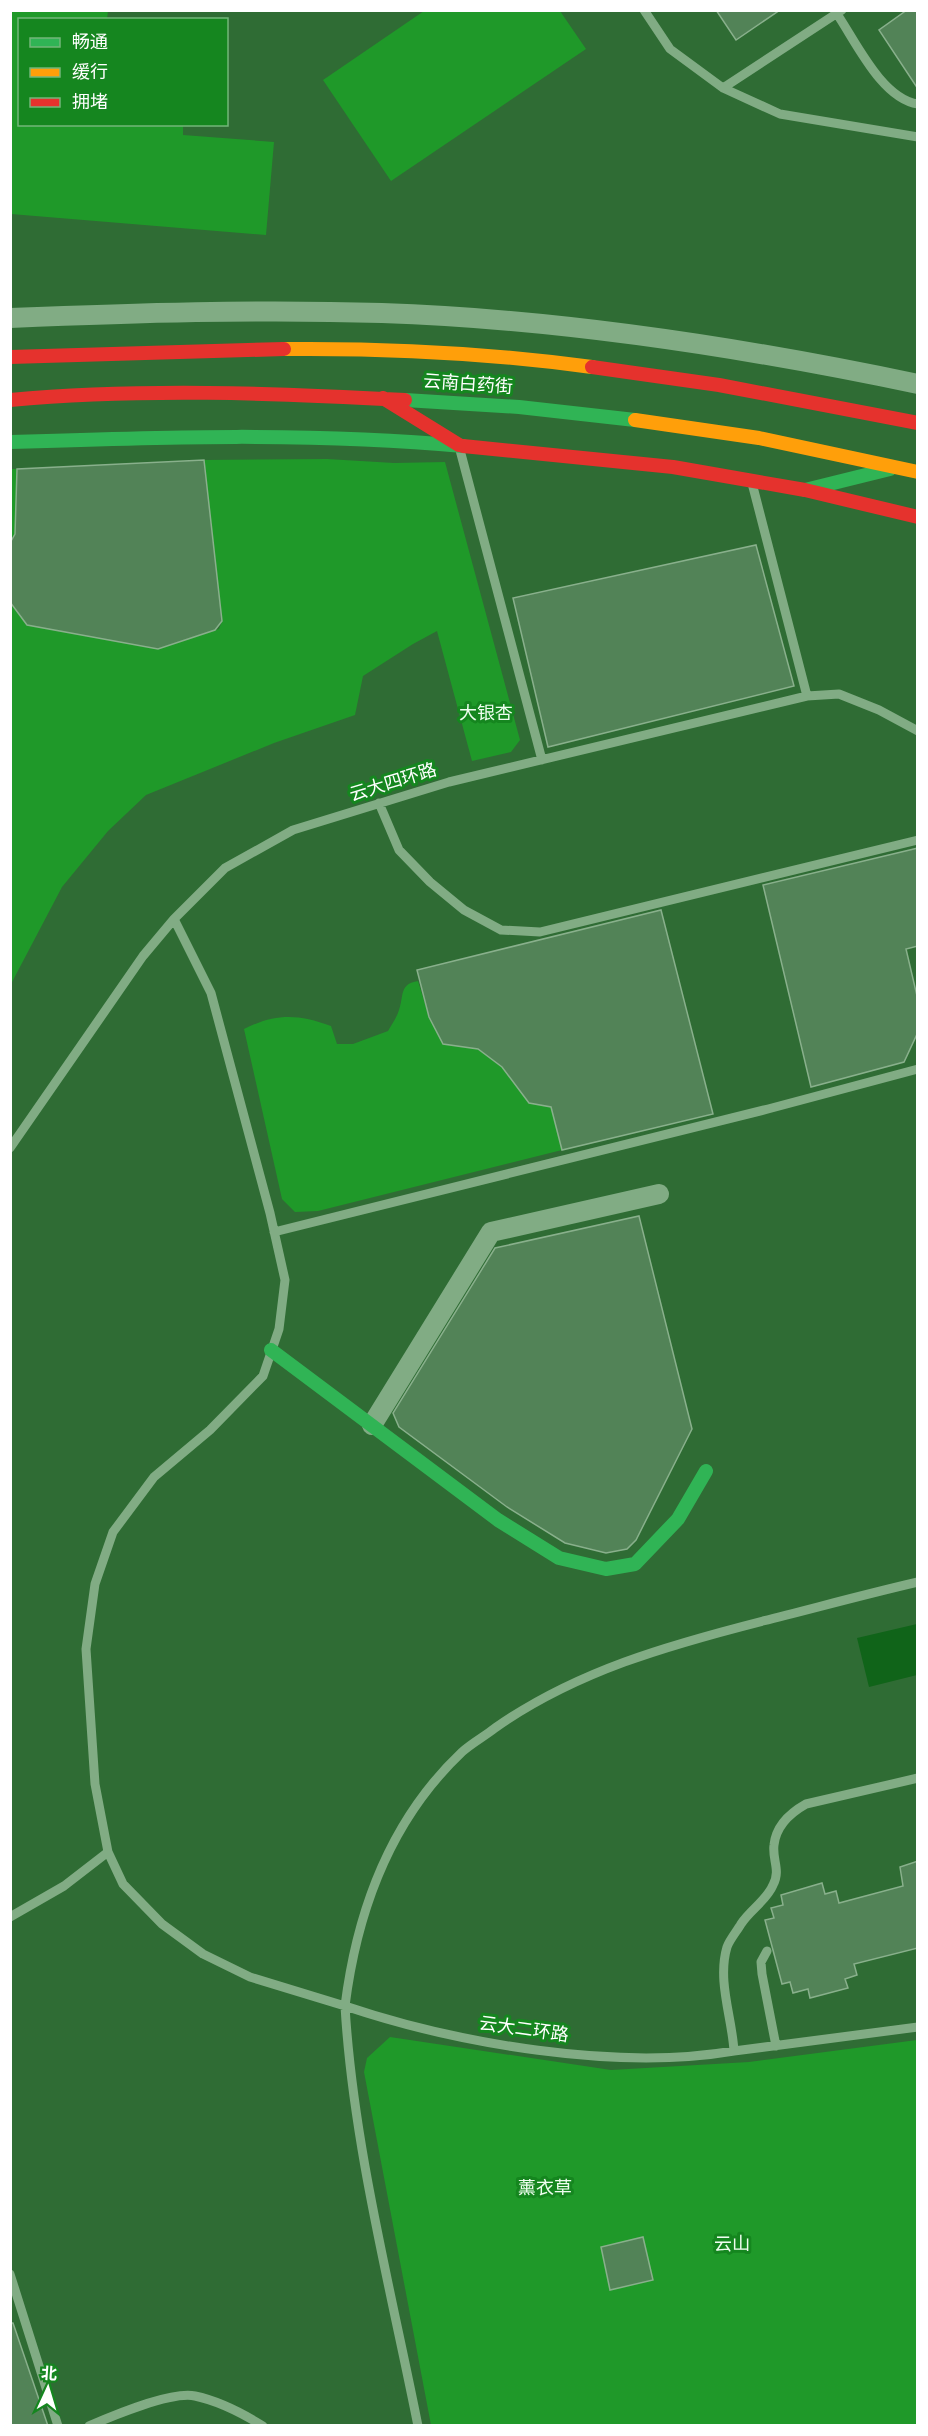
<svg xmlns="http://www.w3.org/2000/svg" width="928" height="2436" viewBox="0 0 928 2436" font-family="'IBM Plex Sans','Noto Sans SC',sans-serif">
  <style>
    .green { fill: #1f9929 }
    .water { fill: #106419 }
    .building { fill: #528357; stroke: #89b08c; stroke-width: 1.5 }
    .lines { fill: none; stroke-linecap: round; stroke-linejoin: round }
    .lane { stroke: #81ac84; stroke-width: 9 }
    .street { stroke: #81ac84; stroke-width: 20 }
    .fast { stroke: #30b455; stroke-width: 14 }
    .slow { stroke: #ff9f0a; stroke-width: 14 }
    .jam { stroke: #e5322d; stroke-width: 14 }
    .labels { text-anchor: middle; stroke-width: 6; stroke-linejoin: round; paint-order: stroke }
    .street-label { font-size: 18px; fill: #fff; stroke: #15861f }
    .park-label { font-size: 18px; fill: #effef0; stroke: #15861f }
  </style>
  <rect width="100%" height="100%" fill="#2f6c34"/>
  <path class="green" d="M 10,11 L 108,11 L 107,19 L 20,20 L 20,124 L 183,125 L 183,135 L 274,142 L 266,235 L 11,214 Z
    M 424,11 L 560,11 L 586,49 L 391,181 L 323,80 Z
    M 327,459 L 394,463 L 445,462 L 520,740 L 511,752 L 472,761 L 437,631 L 413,644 L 363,676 L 355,715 L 274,743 L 146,795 L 108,831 L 62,887 L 11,984 L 11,602 L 27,625 L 158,649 L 219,629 L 222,621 L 204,460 Z
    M 11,469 L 17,469 L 15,534 L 11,543 Z
    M 418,981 L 429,1017 L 443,1043 L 478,1049 L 502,1067 L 529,1103 L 551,1107 L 562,1150 L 318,1211 L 295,1212 L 282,1199 L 244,1029 C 276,1013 298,1014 331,1026 L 337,1044 L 353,1044 L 388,1031 C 392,1024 397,1017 399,1010 C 404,996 399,984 418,981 Z
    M 390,2037 L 611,2070 L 749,2062 L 917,2040 L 917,2425 L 431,2425 L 364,2072 L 367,2058 Z"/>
  <path class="water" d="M 917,1624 L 917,1675 L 869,1687 L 857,1638 Z"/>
  <path class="building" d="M 716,10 L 780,10 L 736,40 Z
    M 907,10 L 918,10 L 918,89 L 879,30 Z
    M 204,460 L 222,621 L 215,630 L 158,649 L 27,625 L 10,602 L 10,543 L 15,534 L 17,469 Z
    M 756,545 L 794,686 L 548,747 L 513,598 Z
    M 918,848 L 918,946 L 906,949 L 918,1000 L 918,1032 L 904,1062 L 811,1087 L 763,885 Z
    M 661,910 L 713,1114 L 562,1150 L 551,1107 L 529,1103 L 502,1067 L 478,1049 L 443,1044 L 429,1017 L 417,970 Z
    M 639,1216 L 692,1429 L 636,1540 L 627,1549 L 606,1553 L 565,1543 L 507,1507 L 399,1427 L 393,1413 L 495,1248 Z
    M 918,1861 L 918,1948 L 854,1964 L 857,1975 L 845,1979 L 848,1988 L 810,1998 L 808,1989 L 793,1993 L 790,1982 L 782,1984 L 765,1920 L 774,1918 L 771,1908 L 783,1905 L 781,1895 L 822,1883 L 825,1894 L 836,1891 L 839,1903 L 903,1886 L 900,1867 Z
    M 643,2237 L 653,2280 L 610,2290 L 601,2247 Z
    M 10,2323 L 13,2323 L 48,2426 L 10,2426 Z"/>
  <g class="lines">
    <path class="lane" d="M 644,10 L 670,49 L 723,88 L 780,114 L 918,137
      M 837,14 C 856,42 882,99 918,104
      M 723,88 L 842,10
      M 460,450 L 542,760
      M 752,483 L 807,696
      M 379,803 L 399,850 L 430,882 L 464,910 L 501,930 L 540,932 L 918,840
      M 174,919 L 211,993 L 270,1213 L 285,1280 L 279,1329 L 263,1376 L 210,1430 L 154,1477 L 113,1532 L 95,1584 L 86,1649 L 95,1784 L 108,1852 L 123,1884 L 162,1924 L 203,1954 L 250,1977 L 345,2006 C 357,1911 391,1819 462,1752 C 472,1743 485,1736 495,1728 C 576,1671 669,1645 763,1621 C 815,1608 866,1594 918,1582
      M 10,1148 L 143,956 L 174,919 L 225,868 L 293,830 L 449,782 L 807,696 L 839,694 L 879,710 L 918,731
      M 274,1232 L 768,1109 L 918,1069
      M 10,1917 L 64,1886 L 108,1852
      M 767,1951 L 761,1962 L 762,1974 L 776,2046
      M 734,2051 L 918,2027
      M 10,2274 L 58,2426
      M 89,2426 C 112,2416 172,2391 195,2396 C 219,2401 242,2413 263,2426
      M 418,2426 C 391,2290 353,2144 345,2006 C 458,2044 617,2071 734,2051 C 732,2017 717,1981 727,1947 C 730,1939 737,1931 741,1924 C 750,1910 767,1900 773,1885 C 781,1870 772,1860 774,1845 C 776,1826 790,1813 806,1804 L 918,1778"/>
    <path class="street" d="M 10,318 C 134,313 258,309 382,313 C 562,319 742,347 918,384
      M 372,1425 L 491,1232 L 659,1194"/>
    <path class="fast" d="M 405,400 L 519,407 L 635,420
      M 10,442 C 161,437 312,432 463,446
      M 805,490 L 890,469
      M 271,1350 L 498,1520 L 559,1558 L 606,1569 L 635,1564 L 678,1519 L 706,1471"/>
    <path class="slow" d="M 284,349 C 387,348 490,353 592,367
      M 635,420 L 759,438 L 918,472"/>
    <path class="jam" d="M 10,357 L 284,349
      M 592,367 L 719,385 L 918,423
      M 383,398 L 459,445
      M 10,400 C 141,388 274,393 405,400
      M 463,446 L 673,467 L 805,490 L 918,517"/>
  </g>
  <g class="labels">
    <g class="street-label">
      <text transform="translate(468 384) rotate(4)" y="6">云南白药街</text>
      <text transform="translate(393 782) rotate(-17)" y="6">云大四环路</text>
      <text transform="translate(524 2029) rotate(8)" y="6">云大二环路</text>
    </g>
    <g class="park-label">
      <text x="486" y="719">大银杏</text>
      <text x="545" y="2194">薰衣草</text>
      <text x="732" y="2250">云山</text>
    </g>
  </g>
  <rect width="928" height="2436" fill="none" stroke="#ffffff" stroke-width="24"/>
  <rect x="18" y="18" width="210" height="108" fill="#15861f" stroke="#73b679" stroke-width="1.5"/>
  <rect x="30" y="38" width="30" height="9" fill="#30b455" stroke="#73b679" stroke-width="1.5"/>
  <text x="72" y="48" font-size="18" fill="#ffffff">畅通</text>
  <rect x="30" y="68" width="30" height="9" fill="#ff9f0a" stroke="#73b679" stroke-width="1.5"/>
  <text x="72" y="78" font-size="18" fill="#ffffff">缓行</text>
  <rect x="30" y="98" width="30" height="9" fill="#e5322d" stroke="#73b679" stroke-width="1.5"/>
  <text x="72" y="108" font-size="18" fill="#ffffff">拥堵</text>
  <g transform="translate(48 2388) rotate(4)" stroke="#15861f" stroke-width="4.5" paint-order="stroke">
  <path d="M0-4.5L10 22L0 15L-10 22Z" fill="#ffffff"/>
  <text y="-9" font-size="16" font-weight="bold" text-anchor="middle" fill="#ffffff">北</text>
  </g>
</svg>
